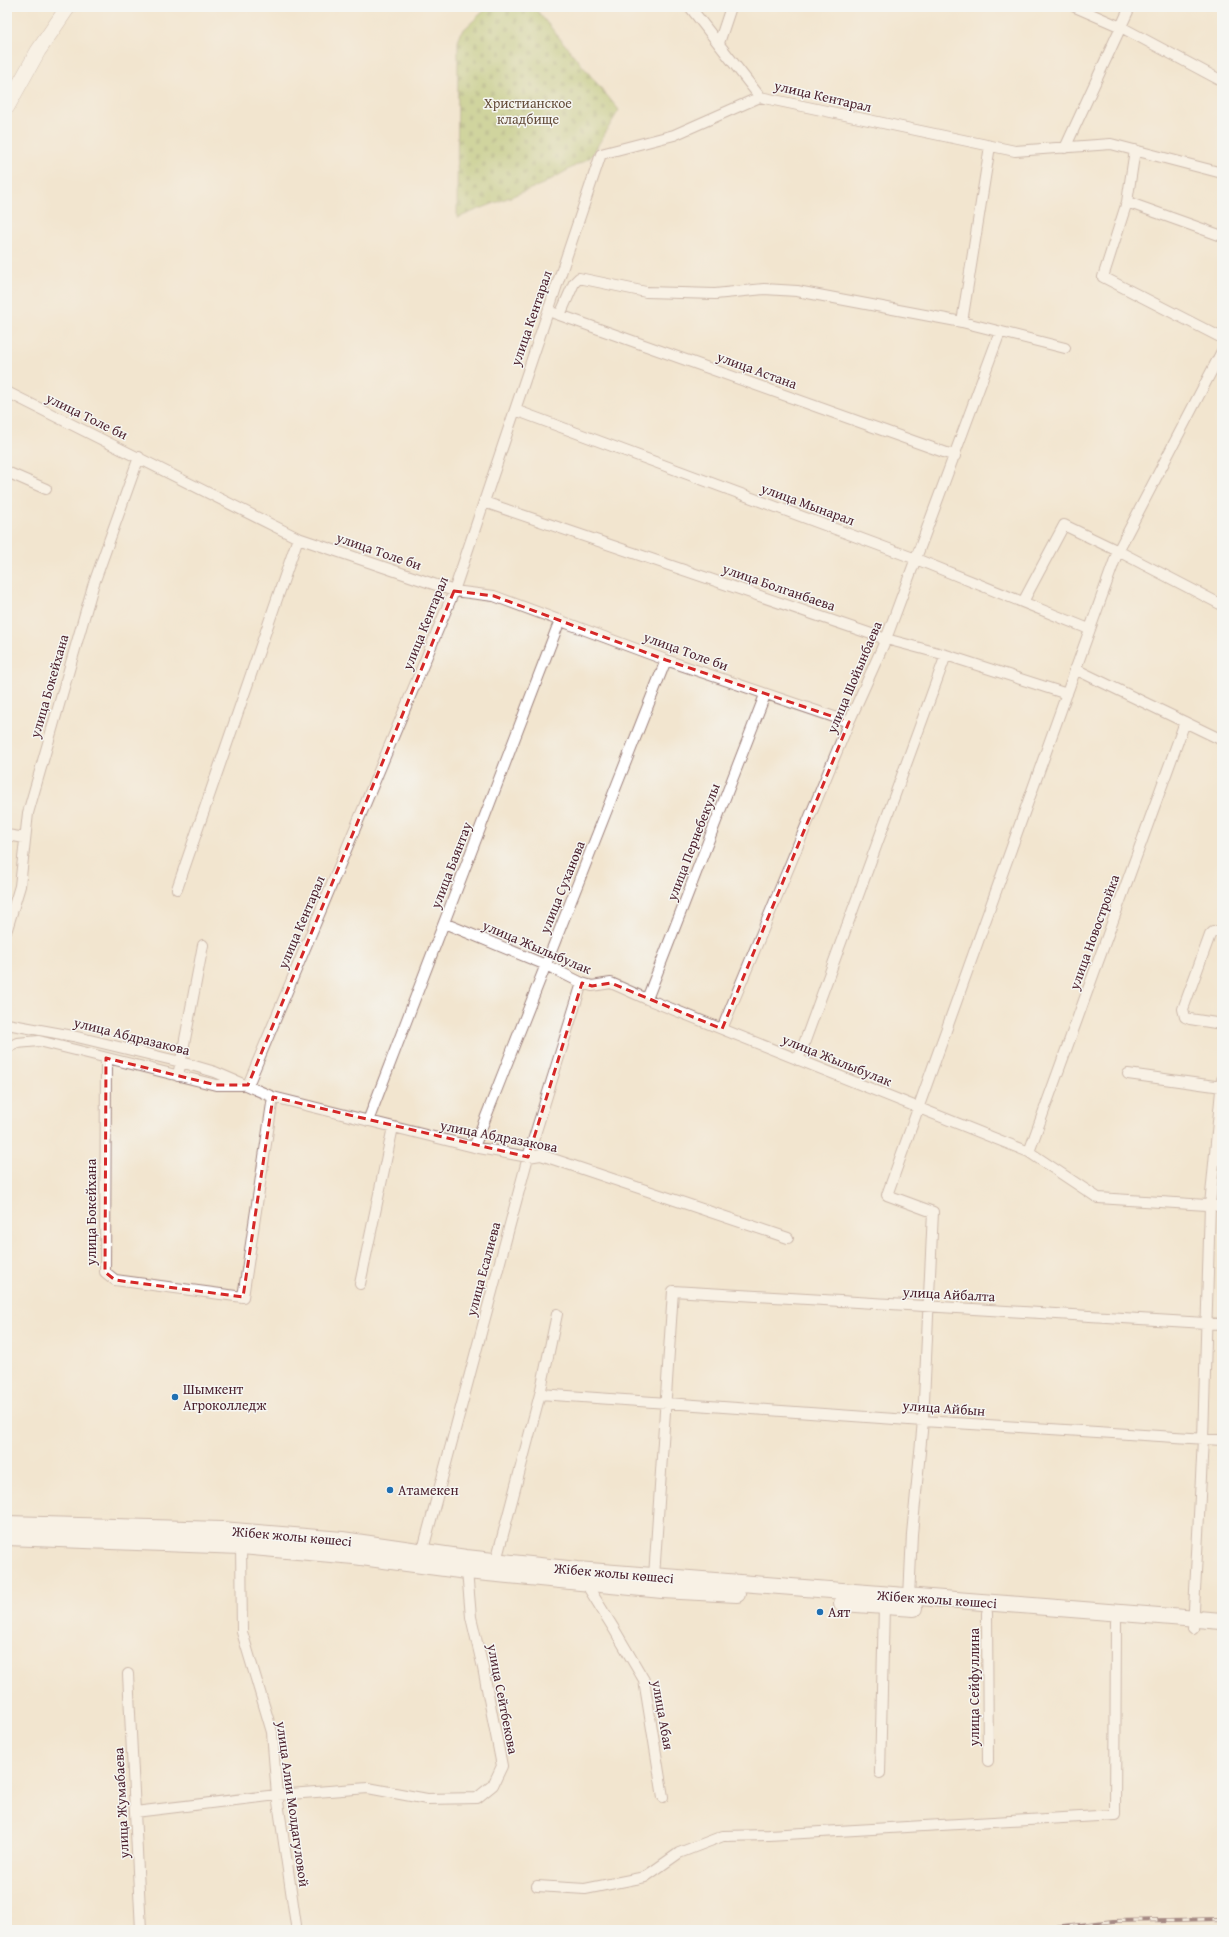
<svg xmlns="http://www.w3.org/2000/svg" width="1229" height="1937" viewBox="0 0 1229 1937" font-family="'Gentium Book Plus',serif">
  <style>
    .cemetery { fill: url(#cemetery-stones); stroke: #786e47 }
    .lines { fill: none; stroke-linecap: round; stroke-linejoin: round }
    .minor-casing { stroke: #9e827d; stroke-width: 12 }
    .secondary-casing { stroke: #9e827d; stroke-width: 16 }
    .primary-casing { stroke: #9e827d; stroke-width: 18 }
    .minor { stroke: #fff; stroke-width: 10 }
    .secondary { stroke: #fff; stroke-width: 15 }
    .primary { stroke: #fff; stroke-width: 16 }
    .rail-casing { stroke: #4a1f2b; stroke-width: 4 }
    .rail { stroke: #f6f6f2; stroke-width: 2.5; stroke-dasharray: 8; stroke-linecap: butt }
    .marked { fill: none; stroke: #d62828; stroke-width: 3; stroke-dasharray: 8 5; stroke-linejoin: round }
    .poi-dot { fill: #1f6fb2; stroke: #f6f6f2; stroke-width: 1.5 }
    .labels { text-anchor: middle; stroke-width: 3; stroke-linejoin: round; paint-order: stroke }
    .street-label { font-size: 14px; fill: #4a1f2b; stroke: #f6f6f2 }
    .park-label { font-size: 14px; fill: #664f3c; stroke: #f6f6f2 }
    .poi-label { font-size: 14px; fill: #4a1f2b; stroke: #f6f6f2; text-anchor: start }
  </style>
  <defs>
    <pattern id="cemetery-stones" width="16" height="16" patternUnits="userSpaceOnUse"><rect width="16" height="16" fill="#a6be63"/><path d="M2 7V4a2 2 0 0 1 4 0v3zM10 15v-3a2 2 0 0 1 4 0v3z" fill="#899a52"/></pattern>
  </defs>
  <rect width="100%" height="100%" fill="#f6f6f2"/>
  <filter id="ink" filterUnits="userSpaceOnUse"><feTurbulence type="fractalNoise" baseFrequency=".025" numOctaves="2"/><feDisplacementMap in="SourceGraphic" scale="8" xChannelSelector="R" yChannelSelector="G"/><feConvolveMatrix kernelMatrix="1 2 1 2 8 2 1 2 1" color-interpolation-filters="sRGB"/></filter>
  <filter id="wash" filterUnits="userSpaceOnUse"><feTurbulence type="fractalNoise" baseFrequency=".012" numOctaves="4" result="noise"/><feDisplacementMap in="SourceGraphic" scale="16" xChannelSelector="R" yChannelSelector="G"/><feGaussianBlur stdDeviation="0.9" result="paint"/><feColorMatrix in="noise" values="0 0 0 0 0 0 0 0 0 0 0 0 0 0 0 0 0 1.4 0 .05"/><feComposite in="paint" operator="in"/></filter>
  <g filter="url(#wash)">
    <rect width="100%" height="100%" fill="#f2e5cf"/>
    <path class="cemetery" d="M 488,7 L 534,7 L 619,110 L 591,157 L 543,184 L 457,218 L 458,42 L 460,33 Z"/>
  </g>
  <g filter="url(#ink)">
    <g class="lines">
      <g class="minor-casing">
        <path id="minor" d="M 690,7 L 760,97
          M 1075,7 L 1121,27 L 1222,81
          M 719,43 L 731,7
          M 1065,148 L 1130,7
          M 1135,150 L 1127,202 L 1103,277 L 1222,338
          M 1127,202 L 1222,236
          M 554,313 L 955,456
          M 560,315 L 574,283 L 579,278 L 646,292 L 715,294 L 764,289 L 797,291 L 962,322 L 1065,348
          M 962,322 L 990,146
          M 7,392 L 298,538 L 454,591 L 494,596 L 666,660 L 849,722
          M 515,410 L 916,559 L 1089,629
          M 7,472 L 46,489
          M 484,502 L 886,639 L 946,655 L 1067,694
          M 1023,602 L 1064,525 L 1118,551 L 1222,605
          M 1075,669 L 1222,740
          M 7,835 L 25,838
          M 177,889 L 298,538
          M 444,923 L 546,965 L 582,983 L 592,986 L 611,983 L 647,999 L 1029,1152 L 1098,1198 L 1222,1206
          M 7,929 L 20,886 L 28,813 L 93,586 L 139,457
          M 1222,934 L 1219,932 L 1213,932 L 1210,935 L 1183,1009 L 1185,1017 L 1190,1019 L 1222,1024
          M 647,999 L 765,695
          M 7,1024 L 73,1036 L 181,1062 L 215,1072 L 273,1097 L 474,1147 L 528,1157 L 541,1155 L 788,1238
          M 722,1029 L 849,722 L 886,639 L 1000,332
          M 7,1048 L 17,1043 L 39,1041 L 216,1085 L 242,1085
          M 106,1058 L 105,1272 L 115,1280 L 243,1297 L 273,1097
          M 798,1060 L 946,655
          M 1128,1074 L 1222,1087
          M 178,1076 L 203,945
          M 248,1085 L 454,591 L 601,154 L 674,135 L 760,97 L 1015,151 L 1111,144 L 1222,173
          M 368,1121 L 560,620
          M 474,1147 L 666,660
          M 1029,1152 L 1185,722
          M 360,1284 L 393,1127
          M 540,1394 L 923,1421 L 1222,1440
          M 241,1546 L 242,1632 L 272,1732 L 277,1795 L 296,1925
          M 421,1557 L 528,1157 L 582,983
          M 496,1561 L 540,1394 L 557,1314
          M 654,1577 L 673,1291 L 1222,1324
          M 585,1582 L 614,1629 L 644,1680 L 663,1797
          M 909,1597 L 912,1534 L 923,1421 L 933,1212 L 887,1195 L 1118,551 L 1222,351
          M 987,1613 L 988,1761
          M 1193,1629 L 1203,1439 L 1210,1205 L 1222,1080
          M 128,1674 L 141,1930
          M 880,1773 L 884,1606
          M 135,1812 L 277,1795 L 368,1788 L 427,1799 L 477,1798 L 493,1785 L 502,1766 L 483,1668 L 471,1617 L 467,1571
          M 537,1886 L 585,1889 L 645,1877 L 679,1853 L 723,1836 L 769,1835 L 1115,1815 L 1116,1622"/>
      </g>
      <g class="secondary-casing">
        <path id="secondary" d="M 7,107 L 38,51 L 68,7"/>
      </g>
      <g class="primary-casing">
        <path id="primary" d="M 7,1524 L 222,1530 L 342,1540 L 466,1558 L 577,1570 L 1222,1621
          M 7,1537 L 241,1546 L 354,1556 L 467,1571 L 662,1590 L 737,1594
          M 842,1603 L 914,1608"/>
      </g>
      <use href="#minor" class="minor"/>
      <use href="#secondary" class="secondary"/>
      <use href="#primary" class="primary"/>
      <g class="rail-casing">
        <path id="rail" d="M 1038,1930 L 1113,1921 L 1222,1919"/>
      </g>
      <use href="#rail" class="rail"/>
    </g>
  </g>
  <path d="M0 0H1229V1937H0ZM 454,591 L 494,596 L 666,660 L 849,722 L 722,1029 L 611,983 L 592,986 L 582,983 L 528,1157 L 273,1097 L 243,1297 L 115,1280 L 105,1272 L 106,1058 L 216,1085 L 248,1085 Z" fill="#f2e5cf" fill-opacity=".55" fill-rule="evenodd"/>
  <path class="marked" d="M 454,591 L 494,596 L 666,660 L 849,722 L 722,1029 L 611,983 L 592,986 L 582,983 L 528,1157 L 273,1097 L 243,1297 L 115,1280 L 105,1272 L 106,1058 L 216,1085 L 248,1085 Z"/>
  <g class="poi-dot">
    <circle cx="175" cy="1397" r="4"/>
    <circle cx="390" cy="1490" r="4"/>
    <circle cx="820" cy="1612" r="4"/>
  </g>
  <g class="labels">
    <g class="street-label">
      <text transform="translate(823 96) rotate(13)" y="5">улица Кентарал</text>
      <text transform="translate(531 318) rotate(-71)" y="5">улица Кентарал</text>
      <text transform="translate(757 370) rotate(20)" y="5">улица Астана</text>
      <text transform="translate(87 416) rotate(26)" y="5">улица Толе би</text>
      <text transform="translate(808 504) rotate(20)" y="5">улица Мынарал</text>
      <text transform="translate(379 551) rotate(19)" y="5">улица Толе би</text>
      <text transform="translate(779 587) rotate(19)" y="5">улица Болганбаева</text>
      <text transform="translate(425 623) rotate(-68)" y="5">улица Кентарал</text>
      <text transform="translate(686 651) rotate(20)" y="5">улица Толе би</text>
      <text transform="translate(854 677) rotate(-67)" y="5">улица Шойынбаева</text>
      <text transform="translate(49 686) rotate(-74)" y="5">улица Бокейхана</text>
      <text transform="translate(693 842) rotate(-69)" y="5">улица Пернебекулы</text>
      <text transform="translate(451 865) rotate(-69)" y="5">улица Баянтау</text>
      <text transform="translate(562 887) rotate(-68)" y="5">улица Суханова</text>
      <text transform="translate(301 922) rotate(-67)" y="5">улица Кентарал</text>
      <text transform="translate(1094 932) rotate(-70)" y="5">улица Новостройка</text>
      <text transform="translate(537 947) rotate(23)" y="5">улица Жылыбулак</text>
      <text transform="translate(132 1036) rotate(14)" y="5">улица Абдразакова</text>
      <text transform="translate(837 1060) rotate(22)" y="5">улица Жылыбулак</text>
      <text transform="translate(499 1136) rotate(11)" y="5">улица Абдразакова</text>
      <text transform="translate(91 1212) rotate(-90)" y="5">улица Бокейхана</text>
      <text transform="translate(483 1269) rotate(-75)" y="5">улица Есалиева</text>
      <text transform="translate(949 1294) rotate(3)" y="5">улица Айбалта</text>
      <text transform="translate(944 1408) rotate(4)" y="5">улица Айбын</text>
      <text transform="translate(292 1536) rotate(5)" y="5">Жібек жолы көшесі</text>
      <text transform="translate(614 1573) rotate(5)" y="5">Жібек жолы көшесі</text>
      <text transform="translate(937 1599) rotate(4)" y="5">Жібек жолы көшесі</text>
      <text transform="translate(974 1687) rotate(-90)" y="5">улица Сейфуллина</text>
      <text transform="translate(503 1699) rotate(79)" y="5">улица Сейтбекова</text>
      <text transform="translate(663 1715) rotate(80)" y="5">улица Абая</text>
      <text transform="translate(121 1803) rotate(-93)" y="5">улица Жумабаева</text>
      <text transform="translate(293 1804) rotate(82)" y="5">улица Алии Молдагуловой</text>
    </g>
    <g class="park-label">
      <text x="528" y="108">Христианское<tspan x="528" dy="16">кладбище</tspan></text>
    </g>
    <g class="poi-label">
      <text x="183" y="1394">Шымкент<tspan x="183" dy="16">Агроколледж</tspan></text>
      <text x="398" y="1495">Атамекен</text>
      <text x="828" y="1617">Аят</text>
    </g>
  </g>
  <rect width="1229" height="1937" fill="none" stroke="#f6f6f2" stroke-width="24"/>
</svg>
